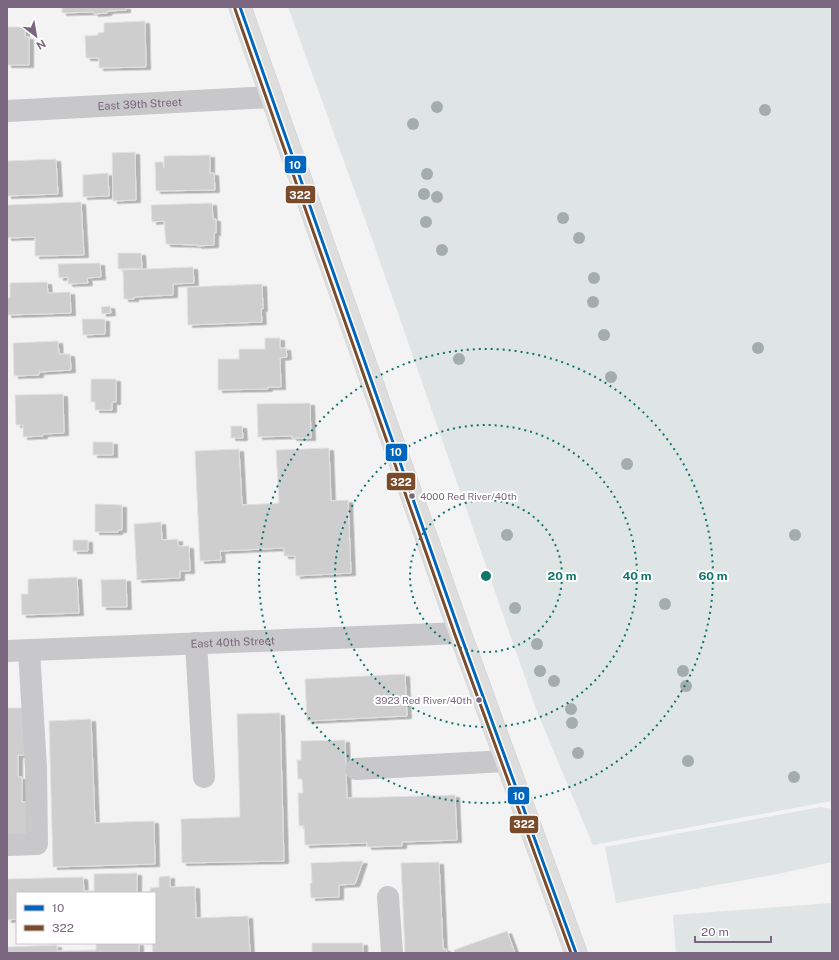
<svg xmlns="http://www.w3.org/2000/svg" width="839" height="960" viewBox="0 0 839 960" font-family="'Public Sans',sans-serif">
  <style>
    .green { fill: #dfe4e4 }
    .building { fill: #cfcecf; stroke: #e2e2e2; filter: url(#shadow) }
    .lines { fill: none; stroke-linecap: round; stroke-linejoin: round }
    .major-casing { stroke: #d0d0d1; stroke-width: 23 }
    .minor { stroke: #c8c7c9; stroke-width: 22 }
    .major { stroke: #deddde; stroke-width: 22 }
    .bus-1-casing { stroke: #fff; stroke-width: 6 }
    .bus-2-casing { stroke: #fff; stroke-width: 6 }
    .bus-1 { stroke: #0065bd; stroke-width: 3 }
    .bus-2 { stroke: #7a4b2a; stroke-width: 3 }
    .tree { fill: #a4adae }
    .ring { fill: none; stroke: #0f766e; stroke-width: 2; stroke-dasharray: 2 4 }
    .bus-dot { fill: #7b667f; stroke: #fff; stroke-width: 1.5 }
    .labels { text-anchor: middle; stroke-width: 4; stroke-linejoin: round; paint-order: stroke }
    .bus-label { font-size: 10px; fill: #7b667f; stroke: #fff; text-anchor: start }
    .street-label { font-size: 11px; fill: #7b667f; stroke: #fff }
    .centre { fill: #0f766e; stroke: #fff; stroke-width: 2 }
    .ring-label { font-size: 12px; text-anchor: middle; font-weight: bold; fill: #0f766e; stroke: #fff; stroke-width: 4; stroke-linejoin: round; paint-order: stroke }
    .line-badge { stroke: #fff; stroke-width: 1.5 }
    .badge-label { font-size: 11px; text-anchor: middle; font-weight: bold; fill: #fff }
  </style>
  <defs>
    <filter id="shadow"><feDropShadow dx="4.5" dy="2.5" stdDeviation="0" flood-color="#0004"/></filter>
  </defs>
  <rect width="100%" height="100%" fill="#f2f3f2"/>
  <path class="green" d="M 288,7 L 832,7 L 832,801 L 593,845 L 536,709 L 370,233 Z
    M 821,807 L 832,809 L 832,862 L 778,874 L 616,903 L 605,847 Z
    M 832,903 L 832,953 L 676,953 L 673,915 Z"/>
  <path class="building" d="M 62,7 L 126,7 L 126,10 L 108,11 L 107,13 L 94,14 L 93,12 L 62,13 Z
    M 145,21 L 146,67 L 99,68 L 99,58 L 86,58 L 85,36 L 98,35 L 98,33 L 104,32 L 104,23 Z
    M 7,27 L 25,27 L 25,37 L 29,37 L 29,65 L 7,65 Z
    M 135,152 L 136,200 L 113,201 L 112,153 Z
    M 210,155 L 210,173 L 214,173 L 215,190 L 156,191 L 155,162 L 163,162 L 164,168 L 164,156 Z
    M 56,159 L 58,194 L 7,196 L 7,161 Z
    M 108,173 L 109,196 L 83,197 L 83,175 Z
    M 81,202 L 84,255 L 35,256 L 35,237 L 7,238 L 7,205 Z
    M 212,203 L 213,219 L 216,219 L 216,233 L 214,233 L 214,245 L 197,246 L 197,245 L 166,244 L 164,221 L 152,222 L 151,205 Z
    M 118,253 L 141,253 L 142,268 L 118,269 Z
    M 100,263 L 101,277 L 87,278 L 88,283 L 68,284 L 68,277 L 59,278 L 58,264 Z
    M 193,267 L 194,283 L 173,284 L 173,295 L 134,297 L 134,299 L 124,299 L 123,270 Z
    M 47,282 L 48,293 L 70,292 L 71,313 L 7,315 L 7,298 L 10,298 L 10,283 Z
    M 262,284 L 263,309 L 261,309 L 262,322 L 188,325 L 187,287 Z
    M 110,306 L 111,313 L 102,314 L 101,307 Z
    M 82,319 L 105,319 L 105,334 L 83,335 Z
    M 265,338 L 280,338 L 280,348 L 286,348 L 287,357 L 280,358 L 281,387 L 268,387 L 268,389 L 218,390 L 218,359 L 239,359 L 239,349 L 265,349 Z
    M 58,341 L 59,354 L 70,354 L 71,370 L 39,372 L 39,375 L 14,376 L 13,343 Z
    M 91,379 L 116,379 L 116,402 L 112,402 L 112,410 L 95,410 L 95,402 L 91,402 Z
    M 63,394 L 64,433 L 43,434 L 43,436 L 23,437 L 23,425 L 16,425 L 15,395 Z
    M 310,403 L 311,438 L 292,438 L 292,436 L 258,437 L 257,404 Z
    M 231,426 L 242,426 L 243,438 L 231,438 Z
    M 93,442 L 113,442 L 113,455 L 93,455 Z
    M 329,448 L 331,501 L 348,500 L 351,573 L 296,576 L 295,556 L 284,556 L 284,548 L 220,551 L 221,560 L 200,561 L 195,451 L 239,449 L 242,505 L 279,503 L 276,450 Z
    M 95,504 L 122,505 L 122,530 L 118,530 L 118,532 L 95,532 Z
    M 161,522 L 162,540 L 178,539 L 178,546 L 189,546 L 190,571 L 180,571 L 180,578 L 137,580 L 134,524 Z
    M 73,540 L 88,540 L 88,551 L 73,551 Z
    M 77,577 L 79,613 L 22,615 L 21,594 L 28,594 L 28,579 Z
    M 126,579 L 127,607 L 102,607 L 101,580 Z
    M 405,674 L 407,716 L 307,721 L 305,679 Z
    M 7,708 L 28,708 L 28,755 L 18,755 L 18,777 L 22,777 L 22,802 L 32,802 L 33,835 L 7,838 Z
    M 280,713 L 284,861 L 182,863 L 181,819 L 240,817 L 237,714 Z
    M 91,719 L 95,823 L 154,821 L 155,864 L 53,867 L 49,721 Z
    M 345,740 L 347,798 L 455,795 L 457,840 L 402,842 L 402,846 L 367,847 L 367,843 L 305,845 L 304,826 L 299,826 L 298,793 L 303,793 L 302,779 L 298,779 L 297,760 L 301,760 L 301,741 Z
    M 363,861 L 355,884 L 339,885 L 339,897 L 311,898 L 310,883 L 312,883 L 311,863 Z
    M 439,862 L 443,949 L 446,949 L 447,953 L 405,953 L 401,863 Z
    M 137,873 L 137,893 L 17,893 L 17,919 L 7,920 L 7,879 L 83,877 L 84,891 L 94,891 L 94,874 Z
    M 170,876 L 170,887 L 195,886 L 196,918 L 248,916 L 250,953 L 153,953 L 152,943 L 155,943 L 155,893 L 150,893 L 150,888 L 159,887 L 159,877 Z
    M 507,931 L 515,953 L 455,953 L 454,950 Z
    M 96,943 L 139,943 L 139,953 L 7,953 L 7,947 L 57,945 L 57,951 L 96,950 Z
    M 312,943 L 363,943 L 363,953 L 312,953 Z"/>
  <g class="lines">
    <g class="major-casing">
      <path id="major" d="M 240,7 L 460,633 L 576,953"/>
    </g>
    <g class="minor">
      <path id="s1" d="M 7,111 L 272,97"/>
      <path d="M 196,643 L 204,777"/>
      <path id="s2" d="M 7,651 L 460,633"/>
      <path d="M 356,769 L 506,761"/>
      <path d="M 7,845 L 37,844 L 36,768 L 29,650"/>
      <path d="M 388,897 L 392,953"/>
    </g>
    <use href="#major" class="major"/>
    <g class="bus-1-casing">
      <path id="bus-1" d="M 240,7 L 460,633 L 576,953"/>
    </g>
    <g class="bus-2-casing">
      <path id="bus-2" d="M 235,9 L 455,635 L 571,953"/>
    </g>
    <use href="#bus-1" class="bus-1"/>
    <use href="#bus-2" class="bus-2"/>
  </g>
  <g class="tree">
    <circle cx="437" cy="107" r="6"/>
    <circle cx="765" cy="110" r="6"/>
    <circle cx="413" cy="124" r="6"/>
    <circle cx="427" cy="174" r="6"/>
    <circle cx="424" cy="194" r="6"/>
    <circle cx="437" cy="197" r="6"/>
    <circle cx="563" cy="218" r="6"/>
    <circle cx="426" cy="222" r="6"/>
    <circle cx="579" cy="238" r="6"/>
    <circle cx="442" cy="250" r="6"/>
    <circle cx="594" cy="278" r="6"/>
    <circle cx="593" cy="302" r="6"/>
    <circle cx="604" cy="335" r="6"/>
    <circle cx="758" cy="348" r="6"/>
    <circle cx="459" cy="359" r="6"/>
    <circle cx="611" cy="377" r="6"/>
    <circle cx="627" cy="464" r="6"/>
    <circle cx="507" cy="535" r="6"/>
    <circle cx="795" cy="535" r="6"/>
    <circle cx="665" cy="604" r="6"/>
    <circle cx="515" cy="608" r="6"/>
    <circle cx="537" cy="644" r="6"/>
    <circle cx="540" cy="671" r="6"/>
    <circle cx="683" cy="671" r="6"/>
    <circle cx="554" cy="681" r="6"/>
    <circle cx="686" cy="686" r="6"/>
    <circle cx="571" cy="709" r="6"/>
    <circle cx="572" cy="723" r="6"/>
    <circle cx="578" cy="753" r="6"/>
    <circle cx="688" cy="761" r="6"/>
    <circle cx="794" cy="777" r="6"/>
  </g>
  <g class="ring">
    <circle cx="486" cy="576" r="76"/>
    <circle cx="486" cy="576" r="151"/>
    <circle cx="486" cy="576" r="227"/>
  </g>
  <g class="bus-dot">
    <circle cx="412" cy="496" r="3.5"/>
    <circle cx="479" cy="700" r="3.5"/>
  </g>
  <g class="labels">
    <g class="bus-label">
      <text x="420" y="500">4000 Red River/40th</text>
      <text x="472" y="704" text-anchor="end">3923 Red River/40th</text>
    </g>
    <g class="street-label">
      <text dy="4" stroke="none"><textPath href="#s1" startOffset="133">East 39th Street</textPath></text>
      <text dy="4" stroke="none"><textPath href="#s2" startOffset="226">East 40th Street</textPath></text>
    </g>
  </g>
  <circle cx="486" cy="576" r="6" class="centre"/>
  <g class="ring-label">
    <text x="562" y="580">20 m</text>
    <text x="637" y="580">40 m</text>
    <text x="713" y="580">60 m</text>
  </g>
  <g class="line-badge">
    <rect x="284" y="155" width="23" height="19" rx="4" fill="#0065bd"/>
    <rect x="285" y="185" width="31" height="19" rx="4" fill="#7a4b2a"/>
    <rect x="385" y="443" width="23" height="19" rx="4" fill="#0065bd"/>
    <rect x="386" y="472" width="30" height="19" rx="4" fill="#7a4b2a"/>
    <rect x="507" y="786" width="23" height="19" rx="4" fill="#0065bd"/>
    <rect x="509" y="815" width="30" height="19" rx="4" fill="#7a4b2a"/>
  </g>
  <g class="badge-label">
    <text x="295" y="169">10</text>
    <text x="300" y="199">322</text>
    <text x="396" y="456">10</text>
    <text x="401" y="486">322</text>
    <text x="519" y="800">10</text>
    <text x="524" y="828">322</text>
  </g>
  <rect width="839" height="960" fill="none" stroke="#7b667f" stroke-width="16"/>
  <rect x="16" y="892" width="140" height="52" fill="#ffffff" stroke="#cac2cc"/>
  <rect x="24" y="905" width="20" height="6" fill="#0065bd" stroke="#cac2cc"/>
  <text x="52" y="912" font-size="12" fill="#7b667f">10</text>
  <rect x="24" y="925" width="20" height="6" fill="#7a4b2a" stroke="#cac2cc"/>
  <text x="52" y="932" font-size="12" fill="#7b667f">322</text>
  <g transform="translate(36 36) rotate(149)" stroke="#ffffff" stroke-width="3" paint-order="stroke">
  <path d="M0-3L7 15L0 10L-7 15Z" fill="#7b667f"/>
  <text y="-6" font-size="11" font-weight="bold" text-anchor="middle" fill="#7b667f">N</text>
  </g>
  <path d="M695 936v6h76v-6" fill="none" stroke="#7b667f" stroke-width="2"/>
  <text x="701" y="936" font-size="12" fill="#7b667f" stroke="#ffffff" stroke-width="3" paint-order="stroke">20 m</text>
</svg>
